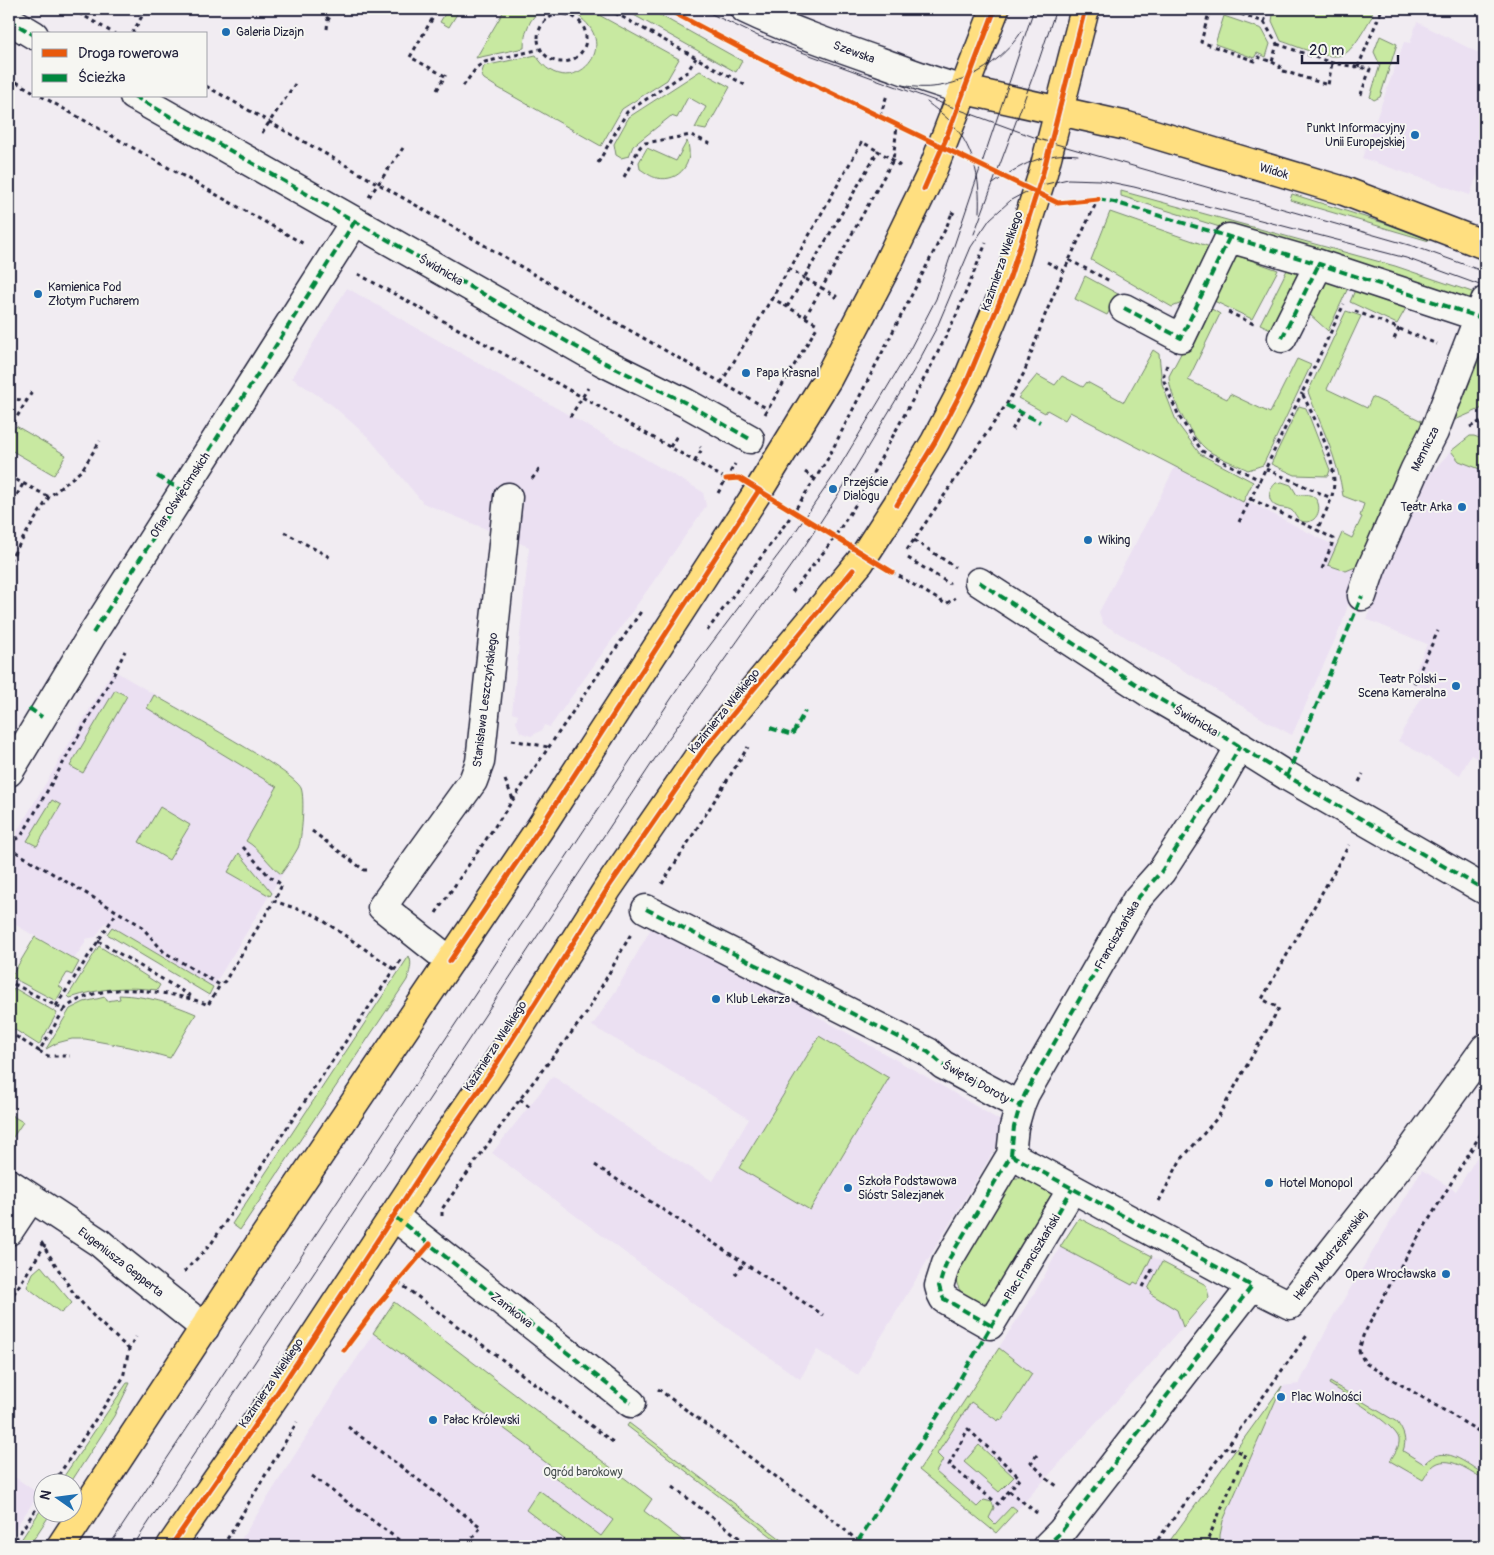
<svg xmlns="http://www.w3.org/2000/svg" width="1494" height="1555" viewBox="0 0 1494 1555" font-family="Pangolin,sans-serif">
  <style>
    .built { fill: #ebe0f2 }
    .green { fill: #c8e9a1; stroke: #75866e }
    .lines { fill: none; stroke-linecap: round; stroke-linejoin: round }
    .minor-casing { stroke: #22223b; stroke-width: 31 }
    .major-casing { stroke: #22223b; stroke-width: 31 }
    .path { stroke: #22223b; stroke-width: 3; stroke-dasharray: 4 4; stroke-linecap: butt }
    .minor { stroke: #f6f6f2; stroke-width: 28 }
    .major { stroke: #ffdf80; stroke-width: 28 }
    .tram { stroke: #22223b; stroke-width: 1 }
    .quiet { stroke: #00873e; stroke-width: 4; stroke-dasharray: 8 4; stroke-linecap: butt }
    .cycleway-casing { stroke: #f6f6f2; stroke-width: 8 }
    .cycleway { stroke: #e8590c; stroke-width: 5 }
    .poi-dot { fill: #1f6fb2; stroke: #f6f6f2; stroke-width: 2 }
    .labels { text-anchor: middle; stroke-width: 4; stroke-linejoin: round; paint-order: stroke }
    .poi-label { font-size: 12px; fill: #22223b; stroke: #f6f6f2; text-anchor: start }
    .street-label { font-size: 12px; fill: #22223b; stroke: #f6f6f2 }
    .park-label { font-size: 12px; fill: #4c5454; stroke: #f6f6f2 }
  </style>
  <rect width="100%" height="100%" fill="#f1ecf2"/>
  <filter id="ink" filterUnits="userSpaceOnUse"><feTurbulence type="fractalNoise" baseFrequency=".02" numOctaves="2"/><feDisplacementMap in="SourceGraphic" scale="10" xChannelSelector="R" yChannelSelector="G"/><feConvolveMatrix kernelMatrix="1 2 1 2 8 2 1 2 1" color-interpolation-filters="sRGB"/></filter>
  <g filter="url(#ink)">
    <path class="built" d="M 1417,22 L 1485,56 L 1485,154 L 1470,195 L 1362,158 L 1404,42 L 1410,43 Z
      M 347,288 L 703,492 L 706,506 L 646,592 L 550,727 L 544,725 L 542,730 L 531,736 L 520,732 L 516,722 L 518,715 L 512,713 L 529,547 L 423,503 L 368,437 L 332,405 L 292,378 Z
      M 1470,436 L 1474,436 L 1485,440 L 1485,763 L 1471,755 L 1460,775 L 1398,741 L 1403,733 L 1402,732 L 1426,690 L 1411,681 L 1427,644 L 1366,619 L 1428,476 L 1451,451 Z
      M 1175,467 L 1242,502 L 1244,499 L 1327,542 L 1363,557 L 1342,624 L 1292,735 L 1266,721 L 1193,676 L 1103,624 L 1099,612 L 1161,495 Z
      M 113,670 L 272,764 L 295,780 L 301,789 L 303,809 L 299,847 L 213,987 L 105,923 L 96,937 L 85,939 L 85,943 L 74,959 L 9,921 L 9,845 Z
      M 653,925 L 816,1008 L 813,1014 L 927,1077 L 1009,1126 L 858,1375 L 817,1350 L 800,1379 L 696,1306 L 492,1153 L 553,1076 L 654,1146 L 713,1181 L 749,1119 L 695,1085 L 592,1026 L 617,989 Z
      M 1485,1144 L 1485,1546 L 1220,1546 L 1220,1535 L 1223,1521 L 1282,1386 L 1299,1384 L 1333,1317 L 1422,1170 L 1456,1191 Z
      M 1079,1218 L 1206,1285 L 1209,1297 L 1141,1375 L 1129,1387 L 996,1533 L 919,1470 L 1037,1289 L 1060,1247 Z
      M 394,1302 L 652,1499 L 644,1511 L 690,1546 L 237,1546 L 336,1390 Z
      M 9,1473 L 39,1494 L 9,1537 Z"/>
    <path class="green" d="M 448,9 L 460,9 L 449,27 L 440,22 Z
      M 505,9 L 543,9 C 529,17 524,33 524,48 L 476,58 Z
      M 580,9 L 588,9 L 679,59 L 667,80 L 622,109 L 601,146 L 495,86 L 484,79 L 481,75 L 484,66 L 536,55 C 565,105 627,49 577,15 Z
      M 623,9 L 649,9 L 742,61 L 736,72 Z
      M 1274,9 L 1371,9 L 1373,15 C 1367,24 1353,52 1342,55 C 1326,60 1297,46 1281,41 L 1272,21 Z
      M 1224,16 L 1262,29 L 1270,44 L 1266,57 L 1257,53 L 1254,58 L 1215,44 Z
      M 1380,36 L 1397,44 L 1380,97 L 1374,100 L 1370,97 L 1380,65 L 1374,52 Z
      M 700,71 L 730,87 L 706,130 L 695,128 L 706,107 L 688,97 L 677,118 L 671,116 L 633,146 L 629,156 L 621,158 L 616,155 L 614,144 L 629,117 Z
      M 687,141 C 695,161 680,183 657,178 C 651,177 645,172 640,169 L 639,162 L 647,148 L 676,161 Z
      M 1121,191 L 1395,266 L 1475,293 L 1474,297 L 1467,299 L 1226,229 L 1121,196 Z
      M 1292,194 L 1387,224 L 1430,240 L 1429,241 L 1290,200 Z
      M 1110,212 L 1216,249 L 1192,299 L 1172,307 L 1091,260 Z
      M 1231,253 L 1278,270 L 1252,319 L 1214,301 L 1210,295 Z
      M 1287,270 L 1305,277 L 1277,332 L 1260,324 Z
      M 1085,276 L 1118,294 L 1107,315 L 1075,299 Z
      M 1322,281 L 1348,288 L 1328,331 L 1308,313 Z
      M 1355,290 L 1406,308 L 1397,324 L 1350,302 Z
      M 1210,308 L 1220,314 L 1188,380 L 1227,399 L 1230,394 L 1270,413 L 1297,359 L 1311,365 L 1263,465 L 1248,470 C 1238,465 1211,455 1204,447 C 1189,433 1169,396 1169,376 L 1204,310 Z
      M 1346,311 L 1361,316 L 1327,389 L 1367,408 L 1372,397 L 1424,422 L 1416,436 L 1396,484 L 1358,566 L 1346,571 L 1328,565 L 1342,533 L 1352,538 L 1362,517 L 1360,516 L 1364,504 L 1343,496 C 1338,459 1321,426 1308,392 Z
      M 1153,350 L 1159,354 L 1162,384 L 1177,423 L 1200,454 L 1253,482 L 1243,502 L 1070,412 L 1065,420 L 1047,410 L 1045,413 L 1018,398 L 1037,375 L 1055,385 L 1062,376 L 1083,387 L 1087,382 L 1124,402 Z
      M 1480,356 L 1485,362 L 1485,407 L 1455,420 Z
      M 1299,406 L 1306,408 L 1330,470 L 1328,476 L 1295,475 L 1271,464 Z
      M 16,426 L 66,455 L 54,475 L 9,449 L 9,439 Z
      M 1470,436 L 1474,436 L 1485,440 L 1485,471 L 1459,461 L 1451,451 Z
      M 1282,482 L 1291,485 L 1297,495 C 1302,496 1307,493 1312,496 C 1324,503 1319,522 1306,522 C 1297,522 1297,514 1291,510 C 1286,507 1281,509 1276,506 C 1266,500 1269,489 1276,483 Z
      M 115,690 L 127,696 L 83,773 L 70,766 Z
      M 154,695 C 178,709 292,770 301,788 C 305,797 302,840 298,848 C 293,857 287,866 281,874 C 268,864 260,849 246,841 L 277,787 L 147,708 Z
      M 52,800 L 61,805 L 37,846 L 27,841 Z
      M 160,807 L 190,825 L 169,860 L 139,842 Z
      M 239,853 L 272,893 L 270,896 L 228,872 Z
      M 112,927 L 213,987 L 209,995 L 107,934 Z
      M 35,937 L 79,962 L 72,975 L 67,973 L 59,986 L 63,989 L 56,1001 L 11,977 Z
      M 99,946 L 160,985 L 157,990 C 124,986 101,988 70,998 L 68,996 Z
      M 409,956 C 413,964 409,973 407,980 L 240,1230 L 232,1224 Z
      M 14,988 L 57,1013 L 39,1045 L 9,1026 L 9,998 Z
      M 119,995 C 148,996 170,1003 196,1014 L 170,1058 L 134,1048 L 85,1039 L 72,1039 L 57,1043 L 46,1049 L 70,1009 L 84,1002 L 105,997 L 107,1001 L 120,999 Z
      M 819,1036 L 889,1078 L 810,1210 L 739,1168 Z
      M 9,1114 L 23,1122 L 9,1143 Z
      M 1014,1178 L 1023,1178 L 1057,1197 L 995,1300 C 973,1308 957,1296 955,1274 L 1010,1180 Z
      M 1079,1218 L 1152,1256 L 1138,1284 L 1134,1282 L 1132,1285 L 1060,1247 Z
      M 1162,1262 L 1206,1285 L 1209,1297 L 1183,1327 L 1177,1310 L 1151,1294 L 1152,1292 L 1148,1289 Z
      M 41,1266 L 72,1303 L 61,1313 L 27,1287 L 33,1273 Z
      M 394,1302 L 652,1499 L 644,1511 L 690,1546 L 573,1546 L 526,1510 L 539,1490 L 601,1536 L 613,1520 L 549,1473 L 553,1468 L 531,1451 L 532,1449 L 373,1333 Z
      M 999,1348 L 1032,1374 L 1002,1420 L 999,1419 L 998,1421 L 971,1402 L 937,1454 L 943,1460 L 936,1472 L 977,1507 L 984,1500 L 992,1502 L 994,1508 L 989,1518 L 995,1524 L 1012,1506 L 1017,1510 L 996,1533 L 919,1470 Z
      M 1330,1382 L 1397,1422 C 1404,1432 1407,1440 1403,1451 L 1424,1464 C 1444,1442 1465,1463 1485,1475 L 1485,1480 C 1471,1472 1447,1452 1432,1467 C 1428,1470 1426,1476 1423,1480 L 1390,1461 C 1394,1454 1400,1447 1399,1439 C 1396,1425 1343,1393 1329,1384 Z
      M 127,1383 L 130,1383 L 114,1416 L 71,1482 L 60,1482 Z
      M 1282,1386 L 1223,1521 L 1220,1535 L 1220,1546 L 1166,1546 Z
      M 629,1423 L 790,1546 L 784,1546 L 627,1426 Z
      M 979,1445 L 1014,1477 L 999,1492 L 964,1462 Z
      M 42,1508 L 42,1512 L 51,1513 L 29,1546 L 17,1546 Z"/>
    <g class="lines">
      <g class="minor-casing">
        <path id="minor" d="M 745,9 C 789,30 835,46 881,62 C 909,72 936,83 965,90
          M 9,20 L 34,35
          M 134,96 L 603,362 L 686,403 L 750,439
          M 1124,308 L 1181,338 L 1229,238 L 1319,264 L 1479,317
          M 1282,338 L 1319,264
          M 979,582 L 1154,696 L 1223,736 L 1287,776 L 1485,890
          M 1362,596 L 1371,569 L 1415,469 L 1434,432 L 1485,301
          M 9,772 L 93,633 L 355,221
          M 646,909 L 928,1052 L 943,1065 L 1020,1106
          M 450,961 L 382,907 L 473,781 L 480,762 L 508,497
          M 1011,1155 L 1252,1286 L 1290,1305 L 1407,1156 L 1485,1048
          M 9,1183 L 100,1243 L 122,1262 L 205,1328
          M 1072,1189 L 990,1325 L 944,1299 L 941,1293 L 939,1286 L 946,1264 L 1011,1155 L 1014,1127 L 1020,1106 L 1025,1094 L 1137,899 L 1161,872 L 1218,785 L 1240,746
          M 395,1217 L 631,1403
          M 9,1231 L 31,1198
          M 1047,1546 L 1061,1532 L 1252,1286"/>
      </g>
      <g class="major-casing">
        <path id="major" d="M 965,90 L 1127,126 L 1344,191 L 1485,245
          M 61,1546 L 264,1237 L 540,828 L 759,490 L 828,378 L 884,271 L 931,174 L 995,9
          M 171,1546 L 275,1396 L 427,1165 L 492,1071 L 608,888 L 704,749 L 860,562 L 897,505 L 935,442 L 967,381 L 1010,277 L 1043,173 L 1085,9"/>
      </g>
      <path class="path" d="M 72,9 L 115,34
        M 324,9 L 328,20
        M 608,9 L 747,86
        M 1210,9 L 1201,42 L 1255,61 L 1258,57 L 1272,62 L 1277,44 L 1264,22 L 1226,9
        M538 38a24 24 0 1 1 48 0a24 24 0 1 1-48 0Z
        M 569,15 L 569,9
        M 1264,22 L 1269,9
        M 327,29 L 328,20 L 335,9
        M 132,34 L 146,9
        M 1277,44 L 1332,63 L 1370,69 L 1360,97
        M 1272,62 L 1280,66 L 1280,70 L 1328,85 L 1332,63
        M 1358,67 L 1382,9
        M 9,78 L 34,92
        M 206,86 L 419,207 L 624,327 L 768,409
        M 463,86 L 477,67 L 485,62 L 541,49
        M 437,90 L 445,76 L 410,57 L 438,9
        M 41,96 L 304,244
        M 880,116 L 887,95
        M 262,133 L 295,84
        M 598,163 L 627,112 L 687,72 L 696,58
        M 624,177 L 640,147 L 645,143 L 691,135 L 713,145
        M 369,197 L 403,148
        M 951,212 L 958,216
        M 1069,260 L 1110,281
        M 1047,262 L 1064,271 L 1098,199
        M 789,269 L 772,298 L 819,325
        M 358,274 L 582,397 L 726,479
        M 834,298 L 836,296 L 822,288 L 893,160 L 897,126
        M 787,307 L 804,278 L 790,269 L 862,142 L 878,151
        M 1355,311 L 1437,344
        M 1228,312 L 1256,325
        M 805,317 L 822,288 L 804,278 L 878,151 L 893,160 L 901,167
        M 1394,339 L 1399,328
        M 1167,365 L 1164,373 L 1164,381 L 1172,401 L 1180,418 L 1202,451 L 1260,480 L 1302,393
        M 721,383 L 772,298
        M 9,398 L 26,401
        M 765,414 L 817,327
        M 570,417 L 588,388
        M 1470,427 L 1485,419
        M 9,430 L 32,392
        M 1012,430 L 1021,413
        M 670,447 L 678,434
        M 695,461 L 702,449 L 700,447
        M 1266,469 L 1331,498
        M 805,472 L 815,479
        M 9,476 L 49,497
        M 532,479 L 541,467
        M 718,493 L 735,464
        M 1251,499 L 1317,530
        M 9,509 L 23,484
        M 1239,522 L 1260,480
        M 284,532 L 333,559
        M 914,540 L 955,567
        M 907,550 L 1006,405 L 1024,373 L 1045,315 L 1064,271
        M 908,558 L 950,584
        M 9,561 L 49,497 L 82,470 L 100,441
        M 1322,569 L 1334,539 L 1317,530 C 1322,518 1331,504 1333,491 C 1339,463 1314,418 1302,393 L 1344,304
        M 892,572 L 946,604 L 955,598
        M 792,592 L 830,544 L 856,504 L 932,364 L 956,316 L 986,243
        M 707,631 L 789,519 L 826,462 L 946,228 L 952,213
        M 1414,683 L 1438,631
        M 512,740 L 548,747
        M 505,780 L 513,799
        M 1359,782 L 1363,774
        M 312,831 L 364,870 L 371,870
        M 9,844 L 22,835 L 114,674 L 125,651
        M 243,847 L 268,875 L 282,885 L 274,901
        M 9,848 L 140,925 L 164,952 L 220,985 L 225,981 L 274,901 L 315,915 L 394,969
        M 662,884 L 748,747
        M 436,913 L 642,610
        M 98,941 L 194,998
        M 9,988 L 12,983 L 64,1010 C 76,998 99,991 117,990 C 138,988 190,996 208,1005 L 220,985
        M 56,1006 L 117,912
        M 9,1032 L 39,1051 L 64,1010
        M 39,1051 L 48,1056 L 70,1056
        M 520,1099 L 529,1107
        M 1485,1127 L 1393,1279 L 1363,1336 L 1359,1351 L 1365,1363 L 1485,1435
        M 595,1165 L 823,1315
        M 1159,1201 L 1180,1161 L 1218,1117 L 1279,1008 L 1262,999 L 1349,845
        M 442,1216 L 442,1209 L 520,1099 L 586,1014 L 631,934
        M 41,1242 L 74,1294 L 97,1320 L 129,1349
        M 184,1272 L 211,1244 L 280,1138 L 401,960
        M 735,1275 L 744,1263
        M 398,1282 L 613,1442
        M 1143,1287 L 1153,1268
        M 9,1301 L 45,1245
        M 658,1389 L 821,1510 L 864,1546
        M 348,1427 L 481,1527 L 466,1546
        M 968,1429 L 1020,1478 L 998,1504 L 949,1465 Z
        M 1037,1455 L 1031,1462 L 1047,1479 L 1057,1486
        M 312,1476 L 407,1546
        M 54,1482 L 123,1378 L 129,1349 L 136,1337
        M 673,1487 L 750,1546
        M 1009,1491 L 1037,1513
        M 11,1546 L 42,1500
        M 223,1546 L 297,1422
        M 630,1546 L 631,1546
        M 1153,1546 L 1227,1447 L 1308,1334
        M 1205,1546 L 1245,1454 L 1227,1447"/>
      <use href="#minor" class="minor"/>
      <use href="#major" class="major"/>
      <path class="tram" d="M 701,9 L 758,36 L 1042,140 L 1416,247 L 1485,272
        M 902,85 C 949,96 997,69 1022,31
        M 927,102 C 934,108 943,114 949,120 C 973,145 981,178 979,212
        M 993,184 C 1018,166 1045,151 1078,155
        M 974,234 L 1039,60 L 1056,9
        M 109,1546 L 683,681 L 791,538 L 837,471 L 909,351 L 936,299 L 1034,9
        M 133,1546 L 664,745 L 804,547 L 849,478 L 914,370 L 937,327 L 971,247 L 990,219 L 1011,200 L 1024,193 L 1042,185 L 1068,179 L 1100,180 L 1134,187 L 1406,258 L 1485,287"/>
      <path class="quiet" d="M 9,20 L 34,35
        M 134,96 L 603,362 L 686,403 L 750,439
        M 1098,199 L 1114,202 L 1319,264 L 1479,317
        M 1124,308 L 1181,338 L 1229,238
        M 1282,338 L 1319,264
        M 1006,405 L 1040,422
        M 157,476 L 183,491
        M 979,582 L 1154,696 L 1223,736 L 1287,776 L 1485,890
        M 93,633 L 355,221
        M 29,708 L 42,717
        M 770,728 L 792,735 L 805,711
        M 1287,776 L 1362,596
        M 646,909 L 928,1052 L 943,1065 L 1020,1106
        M 1011,1155 L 1252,1286 L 1061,1532 L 1047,1546
        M 395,1217 L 631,1403
        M 990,1325 L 944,1299 L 941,1293 L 939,1286 L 946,1264 L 1011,1155 L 1014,1127 L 1020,1106 L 1025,1094 L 1137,899 L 1161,872 L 1218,785 L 1240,746
        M 858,1541 L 950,1396 L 1072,1189"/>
      <g class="cycleway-casing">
        <path id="cycleway" d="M 667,9 L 763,60 L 1058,203 L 1098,199
          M 924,189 L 945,141 L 995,9
          M 726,479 L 739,478 L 892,572
          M 897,505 L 935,442 L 967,381 L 1010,277 L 1043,173 L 1085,9
          M 450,961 L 540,828 L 759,490
          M 344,1350 L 377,1306 L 430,1244
          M 171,1546 L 275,1396 L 427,1165 L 492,1071 L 608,888 L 704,749 L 853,570"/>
      </g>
      <use href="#cycleway" class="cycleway"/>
    </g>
  </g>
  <g class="poi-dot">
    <circle cx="226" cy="32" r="5"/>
    <circle cx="1415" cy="135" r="5"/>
    <circle cx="38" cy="294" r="5"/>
    <circle cx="746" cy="373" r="5"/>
    <circle cx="833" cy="489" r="5"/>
    <circle cx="1462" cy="507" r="5"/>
    <circle cx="1088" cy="540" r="5"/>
    <circle cx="1456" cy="686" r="5"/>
    <circle cx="716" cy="999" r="5"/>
    <circle cx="1269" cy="1183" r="5"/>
    <circle cx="848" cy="1188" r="5"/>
    <circle cx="1446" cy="1274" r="5"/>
    <circle cx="1281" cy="1397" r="5"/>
    <circle cx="433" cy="1420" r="5"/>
  </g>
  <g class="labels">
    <g class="poi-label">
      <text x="236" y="36">Galeria Dizajn</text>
      <text x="1405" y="132" text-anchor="end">Punkt Informacyjny<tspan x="1405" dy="14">Unii Europejskiej</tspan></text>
      <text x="48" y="291">Kamienica Pod<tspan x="48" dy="14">Złotym Pucharem</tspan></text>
      <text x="756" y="377">Papa Krasnal</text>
      <text x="843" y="486">Przejście<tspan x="843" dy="14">Dialogu</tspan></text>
      <text x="1452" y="511" text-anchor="end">Teatr Arka</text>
      <text x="1098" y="544">Wiking</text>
      <text x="1446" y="683" text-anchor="end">Teatr Polski –<tspan x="1446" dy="14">Scena Kameralna</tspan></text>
      <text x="726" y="1003">Klub Lekarza</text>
      <text x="858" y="1185">Szkoła Podstawowa<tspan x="858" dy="14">Sióstr Salezjanek</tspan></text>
      <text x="1279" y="1187">Hotel Monopol</text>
      <text x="1436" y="1278" text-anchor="end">Opera Wrocławska</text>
      <text x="1291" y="1401">Plac Wolności</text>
      <text x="443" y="1424">Pałac Królewski</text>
    </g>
    <g class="street-label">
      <text transform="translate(854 52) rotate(20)" y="4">Szewska</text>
      <text transform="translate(1274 171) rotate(16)" y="4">Widok</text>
      <text transform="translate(1002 261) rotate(-71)" y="4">Kazimierza Wielkiego</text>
      <text transform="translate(441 270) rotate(30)" y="4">Świdnicka</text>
      <text transform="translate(1425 449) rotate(-64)" y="4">Mennicza</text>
      <text transform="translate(180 495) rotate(-57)" y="4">Ofiar Oświęcimskich</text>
      <text transform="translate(485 700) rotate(-83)" y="4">Stanisława Leszczyńskiego</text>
      <text transform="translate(724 711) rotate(-51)" y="4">Kazimierza Wielkiego</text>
      <text transform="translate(1196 721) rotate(30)" y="4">Świdnicka</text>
      <text transform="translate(1117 935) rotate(-60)" y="4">Franciszkańska</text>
      <text transform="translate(495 1046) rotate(-57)" y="4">Kazimierza Wielkiego</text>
      <text transform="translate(976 1082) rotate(29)" y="4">Świętej Doroty</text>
      <text transform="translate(1330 1255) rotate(-52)" y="4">Heleny Modrzejewskiej</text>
      <text transform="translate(1032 1257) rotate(-59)" y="4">Plac Franciszkański</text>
      <text transform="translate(121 1262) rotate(38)" y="4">Eugeniusza Gepperta</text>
      <text transform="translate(512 1310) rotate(38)" y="4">Zamkowa</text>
      <text transform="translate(271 1383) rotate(-56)" y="4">Kazimierza Wielkiego</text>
    </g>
    <g class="park-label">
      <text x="583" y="1476">Ogród barokowy</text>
    </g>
  </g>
  <rect width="1494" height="1555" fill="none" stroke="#f6f6f2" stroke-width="30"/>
  <rect x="15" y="15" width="1464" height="1525" fill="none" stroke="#22223b" stroke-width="2" filter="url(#ink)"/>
  <rect x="32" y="32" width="175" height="65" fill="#f6f6f2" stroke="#a1a1a9"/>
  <rect x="42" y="49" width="25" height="8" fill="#e8590c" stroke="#a1a1a9"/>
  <text x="78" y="58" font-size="15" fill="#22223b">Droga rowerowa</text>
  <rect x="42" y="74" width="25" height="8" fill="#00873e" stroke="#a1a1a9"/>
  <text x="78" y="82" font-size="15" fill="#22223b">Ścieżka</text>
  <g transform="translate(58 1498) rotate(284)"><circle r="24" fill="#f6f6f2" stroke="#a1a1a9"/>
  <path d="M0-4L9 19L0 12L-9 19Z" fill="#1f6fb2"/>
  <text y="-8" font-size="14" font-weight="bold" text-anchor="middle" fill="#22223b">N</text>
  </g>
  <path d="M1302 55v8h96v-8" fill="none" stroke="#22223b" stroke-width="2.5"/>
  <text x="1309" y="55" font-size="15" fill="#22223b" stroke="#f6f6f2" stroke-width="4" paint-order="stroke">20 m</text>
</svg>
